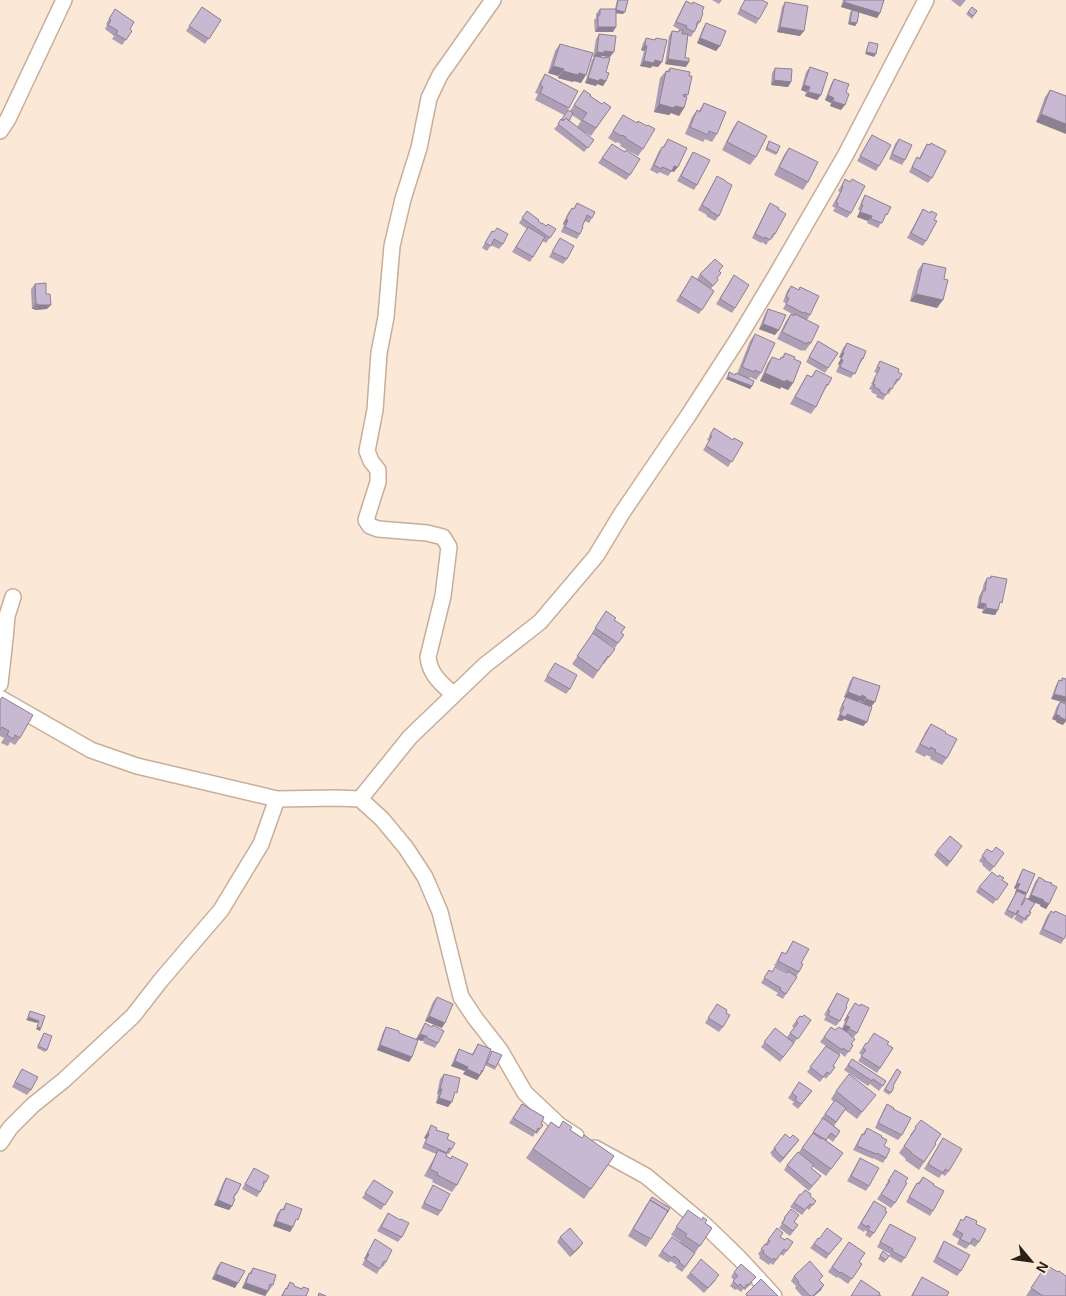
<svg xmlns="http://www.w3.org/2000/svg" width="1066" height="1296" viewBox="0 0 1066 1296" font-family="Arial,sans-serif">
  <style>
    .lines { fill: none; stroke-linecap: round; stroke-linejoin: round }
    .minor-casing { stroke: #c6ae9b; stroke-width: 18 }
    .minor { stroke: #fff; stroke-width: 15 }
    .wall { fill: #ac9eb4; fill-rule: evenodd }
    .shaded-wall { fill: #8c8192 }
    .building { fill: #c8b8d1; stroke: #8c8192 }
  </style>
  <rect width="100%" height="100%" fill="#fce8d7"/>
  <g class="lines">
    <g class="minor-casing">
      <path id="minor" d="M 0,131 L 8,119 L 64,0
        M 0,684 L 5,639 L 7,616 L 13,597
        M 454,695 C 441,683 430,675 428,657 L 443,596 L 449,547 L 443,537 L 427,533 L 378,529 L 370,526 L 366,520 L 378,482 L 378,470 L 371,461 L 367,451 L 375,410 L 379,353 L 386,317 L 392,246 L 403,199 L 419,148 L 429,98 L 440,75 L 493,0
        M 0,698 L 91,750 L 137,766 L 277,799 L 336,798 L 360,799 L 382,819 L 406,848 L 425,877 L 440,912 L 461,997 L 475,1018 L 500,1050 L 525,1093 L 559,1125 L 576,1136
        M 360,799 L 410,737 L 485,665 L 540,622 L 596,556 L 622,513 L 688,416 L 739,337 L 772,282 L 845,156 L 926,0
        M 0,1143 L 10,1128 L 33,1105 L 64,1080 L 133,1016 L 161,980 L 221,910 L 261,844 L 277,799
        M 595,1148 L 646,1176 L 706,1226 L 740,1259 L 774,1296"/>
    </g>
    <use href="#minor" class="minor"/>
  </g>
  <path class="wall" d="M 617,0 L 628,0 L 623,14 L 616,13 L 613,32 L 595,32 L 594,20 L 596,18 L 596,14 L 600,9 L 615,9 Z
    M 712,0 L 722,0 L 719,4 Z
    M 745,0 L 762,0 L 759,19 L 756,24 L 737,14 Z
    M 843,0 L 884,0 L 880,13 L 877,18 L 859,12 L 857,23 L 855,26 L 848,24 L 850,13 L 852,10 L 841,7 Z
    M 951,0 L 966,0 L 960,7 Z
    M 686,1 L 702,12 L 700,22 L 697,26 L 694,32 L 691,37 L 688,36 L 685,58 L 686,67 L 665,64 L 669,36 L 672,31 L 678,32 L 680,30 L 673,26 L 683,6 Z
    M 785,2 L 800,36 L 777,32 L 782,7 Z
    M 202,7 L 221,20 L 205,44 L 186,31 Z
    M 972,7 L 977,11 L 972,19 L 966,14 Z
    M 115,9 L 130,29 L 132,31 L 122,45 L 112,39 L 114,36 L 105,29 L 107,25 L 106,24 Z
    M 706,23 L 720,46 L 716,51 L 697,43 L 703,28 Z
    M 599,34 L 610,57 L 602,56 L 601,57 L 604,58 L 605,57 L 606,81 L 603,86 L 597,84 L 596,86 L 585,83 L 592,60 L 594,57 L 593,57 L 596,39 Z
    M 646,38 L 654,40 L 656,38 L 662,62 L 658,67 L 652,66 L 651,68 L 640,66 L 644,51 L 641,50 L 643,43 Z
    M 560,44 L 581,83 L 574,81 L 573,82 L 558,78 L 558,76 L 548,73 L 555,51 Z
    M 810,67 L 821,95 L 817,100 L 805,96 L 806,92 L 801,90 L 806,72 Z
    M 670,68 L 689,76 L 687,96 L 684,108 L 679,116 L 671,113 L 669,115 L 654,112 L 660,78 L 666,71 L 667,71 Z
    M 775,68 L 791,82 L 788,87 L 771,85 L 772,73 Z
    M 545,74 L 569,108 L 564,115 L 535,100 L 538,94 L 535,93 L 540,82 Z
    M 834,79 L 846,92 L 841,110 L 830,106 L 831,103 L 825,100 L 831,84 Z
    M 584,90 L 590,96 L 602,104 L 611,107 L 591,136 L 579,129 L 594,140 L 584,152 L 554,129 L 562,120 L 568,110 L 570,111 ZM 572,115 L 581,121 L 577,127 L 569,121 Z
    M 1050,90 L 1066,96 L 1036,122 L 1045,97 Z
    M 704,103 L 717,134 L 712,142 L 705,139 L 703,142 L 685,134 L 692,117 L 697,110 L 699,111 Z
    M 623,115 L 643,149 L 638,156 L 620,146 L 621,144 L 617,142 L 616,143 L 608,138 Z
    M 738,121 L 756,157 L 750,165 L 722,150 L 733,128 Z
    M 872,135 L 879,166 L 876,171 L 857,161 Z
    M 668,139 L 674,172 L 672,171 L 668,176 L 659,172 L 658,174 L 650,170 L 659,151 L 662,147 L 663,147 Z
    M 899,139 L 905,160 L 902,165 L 889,159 L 895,144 Z
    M 769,141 L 777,153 L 776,155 L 765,150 Z
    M 931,143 L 932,178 L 928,183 L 909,172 L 917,157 L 919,158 L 924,149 L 927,144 L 929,145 Z
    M 612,144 L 630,175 L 626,180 L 598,163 Z
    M 789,148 L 808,182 L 803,190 L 774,175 L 784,155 Z
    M 693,152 L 697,185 L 694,190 L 677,181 L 690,157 Z
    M 717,176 L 719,216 L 715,221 L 706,216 L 707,215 L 698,210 Z
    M 845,179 L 851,213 L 847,218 L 833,211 L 835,208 L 832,206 L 840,192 L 838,191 Z
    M 865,195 L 884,220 L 883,220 L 878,228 L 867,223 L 868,221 L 857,217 L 860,210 L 858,210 L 862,200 Z
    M 577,203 L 592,218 L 589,223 L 585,221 L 582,227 L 580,234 L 577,239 L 561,232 L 564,225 L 563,224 L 568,213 L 572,208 L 573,209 Z
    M 770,203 L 778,209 L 775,234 L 772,239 L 771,238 L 766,245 L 762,242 L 761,243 L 752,238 L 767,208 Z
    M 923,209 L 934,220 L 926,241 L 923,246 L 907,238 L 920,214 Z
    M 527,211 L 542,224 L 556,229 L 546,243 L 543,241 L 530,262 L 512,252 L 527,229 L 519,223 Z
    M 492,231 L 503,244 L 499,249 L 491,245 L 487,251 L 482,248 Z
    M 560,238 L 567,259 L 563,264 L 549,257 Z
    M 923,263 L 944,279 L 937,308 L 910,301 L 918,270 Z
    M 720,272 L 714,284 L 711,289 L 714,291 L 699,314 L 676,301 L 692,276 L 697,279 L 700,274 Z
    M 734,275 L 735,308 L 732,313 L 716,304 Z
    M 35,284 L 47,309 L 34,310 L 34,309 L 32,309 L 31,289 Z
    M 791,286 L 798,290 L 800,287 L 810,315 L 807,320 L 811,343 L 805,351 L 803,350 L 802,351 L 777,339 L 786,321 L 791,314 L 794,315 L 783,309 L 786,303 L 783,302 L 787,291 Z
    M 768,309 L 775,335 L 759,329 L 765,314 Z
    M 755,334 L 761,373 L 756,380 L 750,377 L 749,379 L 752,386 L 750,389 L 726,379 L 729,372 L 735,375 L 737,374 L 750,341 Z
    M 818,341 L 838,353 L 825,373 L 806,362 Z
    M 847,343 L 863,359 L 851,378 L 836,372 L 839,365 L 838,364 L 841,358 L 839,357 L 843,348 Z
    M 785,353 L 794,359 L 793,383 L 788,390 L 781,387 L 780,389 L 760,381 L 767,364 L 772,357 L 780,360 Z
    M 880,361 L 898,372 L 899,380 L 895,385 L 894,384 L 889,394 L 887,393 L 883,400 L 876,397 L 877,395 L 871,392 L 872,390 L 869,389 L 872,384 L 871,384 L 877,373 L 874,372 Z
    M 816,370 L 828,385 L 823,392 L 816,407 L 811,414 L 790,404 L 802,383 L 807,375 L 811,377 Z
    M 714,428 L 733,440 L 743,443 L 728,467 L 703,450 L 709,441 L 707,440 Z
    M 991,576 L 999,607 L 995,615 L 982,613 L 983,609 L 977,608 L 979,596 L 982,591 L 984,583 L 987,578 L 989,578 Z
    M 606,611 L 614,620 L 621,633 L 618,643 L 615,648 L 601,639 L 615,649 L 604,664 L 603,664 L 593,679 L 572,664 L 593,634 L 592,633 Z
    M 555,663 L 570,689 L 566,694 L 544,681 Z
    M 853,677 L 871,706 L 867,722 L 863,726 L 844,719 L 842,721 L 837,720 L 840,712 L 839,711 L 843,702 L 846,698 L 844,697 L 850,681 Z
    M 1062,678 L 1066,679 L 1051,699 L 1056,685 L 1059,680 L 1061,680 Z
    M 0,700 L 20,738 L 15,745 L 10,742 L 8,746 L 1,743 L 4,738 L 0,736 Z
    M 1060,702 L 1063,725 L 1056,722 L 1057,721 L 1052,719 L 1057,706 Z
    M 931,724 L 945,733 L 947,758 L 942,765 L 930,759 L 931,757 L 926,755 L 925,757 L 915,752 L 926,731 Z
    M 962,846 L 947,867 L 934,855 L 937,851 Z
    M 987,849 L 992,852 L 1004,853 L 990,872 L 982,865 L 983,864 L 979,861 Z
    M 1023,869 L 1026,895 L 1022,905 L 1026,898 L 1028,899 L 1035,882 L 1039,877 L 1051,884 L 1049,904 L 1046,909 L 1040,906 L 1041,905 L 1034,902 L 1032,908 L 1030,912 L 1029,916 L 1026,921 L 1024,920 L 1022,924 L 1014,919 L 1016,916 L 1015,915 L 1012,919 L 1004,914 L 1015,894 L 1016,889 L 1014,888 L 1020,874 Z
    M 998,877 L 1008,884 L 993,904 L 976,892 L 979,887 Z
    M 1051,911 L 1054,913 L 1064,939 L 1061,944 L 1039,934 L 1047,916 Z
    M 793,941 L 801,963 L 799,972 L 783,999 L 776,995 L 778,993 L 761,983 L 769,970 L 772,971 L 787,973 L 787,972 L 774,966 L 782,952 L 785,954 Z
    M 837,993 L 846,1006 L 840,1021 L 836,1026 L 824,1020 L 826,1016 L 824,1015 Z
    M 437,997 L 442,1028 L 425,1021 L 433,1002 Z
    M 855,1003 L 857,1033 L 853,1038 L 851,1044 L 853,1045 L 845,1057 L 840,1053 L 833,1066 L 835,1067 L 826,1079 L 824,1077 L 820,1082 L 807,1072 L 826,1046 L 820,1042 L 831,1027 L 835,1030 L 842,1029 L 845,1021 L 844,1021 Z
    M 714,1009 L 726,1013 L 723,1027 L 719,1032 L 705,1023 Z
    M 800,1016 L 811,1020 L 794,1043 L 780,1062 L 761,1047 L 775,1028 L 787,1037 L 794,1028 L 792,1026 Z
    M 425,1023 L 432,1027 L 438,1043 L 435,1048 L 423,1043 L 424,1041 L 422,1041 L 416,1039 Z
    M 386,1027 L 399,1033 L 412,1057 L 409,1062 L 377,1050 L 383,1032 Z
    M 44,1033 L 47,1050 L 45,1052 L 37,1048 Z
    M 866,1043 L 867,1044 L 887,1044 L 893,1048 L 877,1073 L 858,1061 L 862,1055 L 859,1053 Z
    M 478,1044 L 483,1071 L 477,1080 L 463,1074 L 465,1071 L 451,1066 L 456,1054 L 459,1049 L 472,1054 Z
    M 492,1051 L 496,1067 L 495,1070 L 485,1065 Z
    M 852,1059 L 886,1081 L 879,1091 L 870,1084 L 868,1086 L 844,1070 Z
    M 22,1069 L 31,1090 L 27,1095 L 12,1087 Z
    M 897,1069 L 893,1086 L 894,1087 L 889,1095 L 883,1091 Z
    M 444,1074 L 453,1097 L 448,1107 L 436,1103 L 438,1094 L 437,1094 L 440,1079 Z
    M 799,1082 L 812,1091 L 798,1109 L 792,1104 L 794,1102 L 788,1098 Z
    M 836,1091 L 870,1102 L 857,1119 L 845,1110 L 834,1126 L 840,1131 L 833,1142 L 828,1138 L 826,1140 L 843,1153 L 826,1176 L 812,1166 L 811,1168 L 821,1176 L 809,1191 L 784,1170 L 787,1165 L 799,1152 L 822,1120 L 821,1119 L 834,1102 L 831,1099 Z
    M 522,1104 L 541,1124 L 543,1125 L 537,1134 L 535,1133 L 533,1137 L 509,1123 Z
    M 887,1104 L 893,1109 L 902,1135 L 898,1140 L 875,1128 L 884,1109 Z
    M 921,1120 L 935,1143 L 936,1144 L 919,1170 L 905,1160 L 906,1159 L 899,1153 L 911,1136 L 910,1135 Z
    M 551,1122 L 559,1127 L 570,1130 L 582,1138 L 614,1156 L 584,1199 L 526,1158 Z
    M 431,1125 L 447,1139 L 452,1149 L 449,1154 L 446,1153 L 446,1156 L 451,1158 L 452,1156 L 457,1185 L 452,1192 L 432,1182 L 433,1180 L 424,1176 L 436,1154 L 422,1148 L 426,1139 L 424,1138 Z
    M 867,1128 L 881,1137 L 884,1146 L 886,1158 L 883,1163 L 873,1158 L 873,1159 L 853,1150 L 859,1139 Z
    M 790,1138 L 799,1140 L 780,1163 L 771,1155 L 772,1154 L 770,1153 L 774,1148 Z
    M 943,1138 L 949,1171 L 945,1176 L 942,1174 L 939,1178 L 924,1169 Z
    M 860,1158 L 869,1186 L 866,1191 L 847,1181 Z
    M 254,1168 L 266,1182 L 257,1197 L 242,1189 Z
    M 895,1170 L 895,1203 L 891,1208 L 877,1199 L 886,1186 L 885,1186 Z
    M 923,1177 L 933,1211 L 930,1216 L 906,1202 L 914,1188 L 917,1183 L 918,1183 Z
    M 226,1178 L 237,1193 L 234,1198 L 232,1206 L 229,1210 L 214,1205 L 223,1183 Z
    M 374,1180 L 393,1192 L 381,1210 L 362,1198 Z
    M 433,1185 L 441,1211 L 438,1216 L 421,1208 L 430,1190 Z
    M 800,1194 L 801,1195 L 810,1196 L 816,1201 L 809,1210 L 807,1208 L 802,1215 L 790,1207 Z
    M 652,1197 L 667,1213 L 646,1247 L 628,1236 L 645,1207 Z
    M 874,1201 L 874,1233 L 870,1238 L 865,1235 L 867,1232 L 865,1230 L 864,1232 L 857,1228 Z
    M 286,1203 L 294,1225 L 290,1232 L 273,1226 L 277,1214 L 281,1209 L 282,1210 Z
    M 791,1209 L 794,1222 L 798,1225 L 790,1236 L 779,1228 L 782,1224 L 781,1223 Z
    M 688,1210 L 712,1228 L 682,1272 L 675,1267 L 677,1265 L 670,1261 L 669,1263 L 658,1256 L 672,1237 L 681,1243 L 681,1242 L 671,1235 Z
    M 388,1213 L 400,1220 L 402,1237 L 398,1242 L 377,1231 Z
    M 966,1216 L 976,1224 L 979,1242 L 975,1247 L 970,1244 L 966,1249 L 957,1244 L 959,1239 L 952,1235 L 961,1219 L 963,1220 Z
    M 890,1224 L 905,1258 L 901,1263 L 889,1256 L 884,1263 L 878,1259 L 883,1251 L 889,1256 L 890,1254 L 877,1247 Z
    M 777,1228 L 780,1237 L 785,1240 L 793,1242 L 783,1256 L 781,1254 L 773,1265 L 770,1263 L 769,1265 L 759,1258 L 760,1256 L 758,1254 Z
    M 560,1237 L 583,1243 L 580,1247 L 570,1257 L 557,1242 Z
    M 818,1238 L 819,1239 L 838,1243 L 826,1259 L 810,1248 Z
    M 375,1239 L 386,1262 L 383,1267 L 381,1266 L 377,1274 L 362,1265 L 365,1259 L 364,1259 Z
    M 944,1241 L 961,1271 L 957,1276 L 933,1262 L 941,1246 Z
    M 849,1242 L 859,1262 L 862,1264 L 848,1284 L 838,1277 L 837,1278 L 828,1272 Z
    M 221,1262 L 235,1288 L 212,1279 L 217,1267 Z
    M 253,1268 L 273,1285 L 265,1296 L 242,1288 L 246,1278 Z
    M 1043,1270 L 1058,1272 L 1066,1296 L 1026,1296 Z
    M 734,1272 L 753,1282 L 745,1290 L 743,1289 L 741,1292 L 737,1289 L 735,1290 L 730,1286 L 734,1280 L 731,1277 Z
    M 690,1273 L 716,1280 L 704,1293 L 686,1277 Z
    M 794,1276 L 820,1280 L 821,1290 L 814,1296 L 802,1296 L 795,1288 L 796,1286 L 791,1281 Z
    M 922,1277 L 947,1296 L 911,1296 Z
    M 290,1282 L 294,1286 L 301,1289 L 303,1287 L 306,1296 L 281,1296 Z"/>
  <path class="shaded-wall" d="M 844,2 L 880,13 L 877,18 L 841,7 Z
    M 616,10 L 625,12 L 623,14 L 614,13 Z
    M 850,22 L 857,23 L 855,26 L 848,24 Z
    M 598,27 L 616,27 L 613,32 L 595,32 Z
    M 780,27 L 804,31 L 800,36 L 777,32 Z
    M 700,38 L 720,46 L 716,51 L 697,43 Z
    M 645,45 L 647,46 L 644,51 L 641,50 Z
    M 604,51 L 614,52 L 610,57 L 602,56 L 600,58 L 595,56 L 593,57 L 597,52 Z
    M 866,52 L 876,54 L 874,57 L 865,54 Z
    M 668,59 L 689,62 L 686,67 L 665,64 Z
    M 655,60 L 662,62 L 658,67 L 652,66 L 651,68 L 640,66 L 644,61 Z
    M 553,66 L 564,69 L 558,76 L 548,73 Z
    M 563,71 L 579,73 L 586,75 L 581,83 L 574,81 L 573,82 L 558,78 Z
    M 588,78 L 600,79 L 606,81 L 603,86 L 597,84 L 596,86 L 585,83 Z
    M 774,80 L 791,82 L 788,87 L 771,85 Z
    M 804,85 L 810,87 L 806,92 L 801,90 Z
    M 808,92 L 821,95 L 817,100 L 805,96 Z
    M 828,95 L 834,98 L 831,103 L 825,100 Z
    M 833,101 L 845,105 L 841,110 L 830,106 Z
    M 659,104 L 675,106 L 684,108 L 679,116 L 671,113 L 669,115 L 654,112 Z
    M 1041,114 L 1066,124 L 1066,134 L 1036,122 Z
    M 674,166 L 678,167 L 674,172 L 671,171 Z
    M 860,212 L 872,216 L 868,221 L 857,217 Z
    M 566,219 L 568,220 L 564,225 L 563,224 Z
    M 916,294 L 943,300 L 937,308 L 910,301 Z
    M 36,304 L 38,304 L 34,309 L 32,309 Z
    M 38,305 L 51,305 L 47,309 L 34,310 Z
    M 763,324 L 779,330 L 775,335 L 759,329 Z
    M 843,352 L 844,353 L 841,358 L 839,357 Z
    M 841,359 L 843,360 L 839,365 L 838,364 Z
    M 765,373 L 786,380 L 793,383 L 788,390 L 781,387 L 780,389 L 760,381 Z
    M 728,377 L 752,386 L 750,389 L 726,379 Z
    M 980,603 L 986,604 L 983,609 L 977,608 Z
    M 986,608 L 998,610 L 995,615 L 982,613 Z
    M 848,692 L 862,695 L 866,697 L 863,702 L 859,700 L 858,702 L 844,697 Z
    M 1054,694 L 1066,697 L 1066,703 L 1051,699 Z
    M 866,699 L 875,702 L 871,707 L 862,703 Z
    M 847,714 L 867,722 L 863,726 L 844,719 L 842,721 L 837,720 L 840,715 Z
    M 1056,714 L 1060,716 L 1057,721 L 1052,719 Z
    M 1060,717 L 1066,720 L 1066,721 L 1063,725 L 1056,722 Z
    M 1017,883 L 1020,884 L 1016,889 L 1014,888 Z
    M 1017,889 L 1027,893 L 1024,898 L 1017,891 L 1014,894 Z
    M 1031,895 L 1044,900 L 1041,905 L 1028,900 Z
    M 1043,901 L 1049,904 L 1046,909 L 1040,906 Z
    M 429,1016 L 445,1023 L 442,1028 L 425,1021 Z
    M 847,1016 L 849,1017 L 845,1021 L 844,1021 Z
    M 28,1017 L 39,1021 L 37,1023 L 26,1020 Z
    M 845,1025 L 850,1027 L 847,1032 L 841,1030 Z
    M 37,1027 L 41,1028 L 40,1031 L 36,1029 Z
    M 420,1034 L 426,1036 L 422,1041 L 416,1039 Z
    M 380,1045 L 412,1057 L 409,1062 L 377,1050 Z
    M 455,1061 L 468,1067 L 465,1071 L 451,1066 Z
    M 467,1069 L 482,1070 L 483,1071 L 477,1080 L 463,1074 Z
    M 440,1089 L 442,1089 L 438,1094 L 437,1094 Z
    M 439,1098 L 452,1102 L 448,1107 L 436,1103 Z
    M 428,1133 L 429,1134 L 426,1139 L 424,1138 Z
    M 799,1140 L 795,1145 L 780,1163 L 783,1158 Z
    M 218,1200 L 232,1206 L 229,1210 L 214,1205 Z
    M 276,1221 L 293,1227 L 290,1232 L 273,1226 Z
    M 583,1243 L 580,1247 L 570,1257 L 574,1252 Z
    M 367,1254 L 369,1254 L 365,1259 L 364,1259 Z
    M 216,1274 L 238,1283 L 235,1288 L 212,1279 Z
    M 246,1283 L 268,1291 L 265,1296 L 242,1288 Z
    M 824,1285 L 821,1290 L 814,1296 L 813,1296 Z"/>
  <path class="building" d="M 618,0 L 628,0 L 625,12 L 616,10 Z
    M 745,0 L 762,0 L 768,3 L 759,19 L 740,9 Z
    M 845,0 L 884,0 L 880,13 L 844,2 Z
    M 686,1 L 692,4 L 693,2 L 704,7 L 702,12 L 703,13 L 700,22 L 698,21 L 696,25 L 697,26 L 694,32 L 686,28 L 687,26 L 676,22 Z
    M 785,2 L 808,6 L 804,31 L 780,27 Z
    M 202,7 L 221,20 L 209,39 L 189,26 Z
    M 972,7 L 977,11 L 973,16 L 968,12 Z
    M 115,9 L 134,22 L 130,29 L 132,31 L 126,40 L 116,34 L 118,31 L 108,25 L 111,20 L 109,19 Z
    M 600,9 L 616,9 L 616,27 L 598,27 L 598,15 L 600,15 Z
    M 852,10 L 859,12 L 857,23 L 850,22 Z
    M 706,23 L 726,31 L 720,46 L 700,38 Z
    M 679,30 L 683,30 L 682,34 L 688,34 L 685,58 L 689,58 L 689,62 L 668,59 L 672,31 L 679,32 Z
    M 599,34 L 616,36 L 614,52 L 604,51 L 604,53 L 597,52 Z
    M 646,38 L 655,40 L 656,38 L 667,40 L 662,62 L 655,60 L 654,63 L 644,61 L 647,46 L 645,45 Z
    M 869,42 L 878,44 L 876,54 L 866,52 Z
    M 560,44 L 593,53 L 586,75 L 579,73 L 578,75 L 563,71 L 564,69 L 553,66 Z
    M 595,56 L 605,58 L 605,57 L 610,58 L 606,72 L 609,73 L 606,81 L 600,79 L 599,81 L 588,78 Z
    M 810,67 L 828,73 L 821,95 L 808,92 L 810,87 L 804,85 Z
    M 670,68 L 690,72 L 689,76 L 692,76 L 688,95 L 684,94 L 683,96 L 687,97 L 684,108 L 675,106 L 674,108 L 659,104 L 666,71 L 669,72 Z
    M 775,68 L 792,69 L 791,82 L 774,80 Z
    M 545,74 L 578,91 L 569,108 L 540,93 L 543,87 L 540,85 Z
    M 834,79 L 849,84 L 846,92 L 849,94 L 845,105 L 833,101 L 834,98 L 828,95 Z
    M 584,90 L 591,95 L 590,96 L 602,104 L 604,102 L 611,107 L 596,128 L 582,120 L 587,113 L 574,105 Z
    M 1050,90 L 1066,96 L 1066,124 L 1041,114 Z
    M 704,103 L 726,112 L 717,134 L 709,131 L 708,135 L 690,127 L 697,110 L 700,112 Z
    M 568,110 L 573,113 L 569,121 L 566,118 L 564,120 L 562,119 Z
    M 623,115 L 637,123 L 638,121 L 647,126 L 648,125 L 655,129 L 643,149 L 625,138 L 626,137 L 622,135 L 621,136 L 613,131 Z
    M 566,118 L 594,140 L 588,148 L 558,124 L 561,119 L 563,121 Z
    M 738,121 L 767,136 L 756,157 L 727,142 Z
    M 872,135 L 891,145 L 879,166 L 860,156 Z
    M 668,139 L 687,148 L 678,167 L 674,166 L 672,171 L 662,167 L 661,169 L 654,165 L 662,147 L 664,147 Z
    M 899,139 L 912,145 L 905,160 L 892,154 Z
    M 769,141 L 780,146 L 777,153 L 767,148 Z
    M 931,143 L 946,151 L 932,178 L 912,167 L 917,157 L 920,159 L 927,144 L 930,145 Z
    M 612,144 L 625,152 L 626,150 L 640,159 L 630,175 L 602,158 Z
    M 789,148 L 818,162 L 808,182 L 779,167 Z
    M 693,152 L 710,160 L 697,185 L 681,176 Z
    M 717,176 L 726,181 L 726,182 L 732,185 L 719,216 L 710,211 L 710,210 L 702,205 Z
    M 845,179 L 850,182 L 852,179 L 865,186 L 851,213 L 837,206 L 838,203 L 836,202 L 843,187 L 842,186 Z
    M 865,195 L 891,207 L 887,215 L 886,214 L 882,223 L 871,219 L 872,216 L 860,212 L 863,205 L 861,205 Z
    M 577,203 L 595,212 L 592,218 L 587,215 L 582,227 L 583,227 L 580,234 L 565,227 L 568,220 L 566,219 L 572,208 L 574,209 Z
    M 770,203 L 779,208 L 778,209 L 786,214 L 775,234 L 774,233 L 770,240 L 765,237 L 765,239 L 755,234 Z
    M 923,209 L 930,213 L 931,211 L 937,214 L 934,220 L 937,221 L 926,241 L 911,233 Z
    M 527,211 L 539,220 L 538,221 L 542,224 L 542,223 L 546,226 L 548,224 L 556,229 L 550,238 L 522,218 Z
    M 528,227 L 545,237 L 533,257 L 516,247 Z
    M 497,228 L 508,234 L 503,244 L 494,239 L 491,246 L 485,243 L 492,231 L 494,232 Z
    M 560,238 L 574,246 L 567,259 L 552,252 Z
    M 715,259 L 723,266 L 719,271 L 721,273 L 717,278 L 718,280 L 713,286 L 700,274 Z
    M 923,263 L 946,268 L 944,279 L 948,280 L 943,300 L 916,294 Z
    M 734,275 L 749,285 L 735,308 L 720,299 Z
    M 692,276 L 714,291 L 702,310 L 680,296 Z
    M 46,283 L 46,294 L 50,294 L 51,305 L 38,305 L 38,304 L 36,304 L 35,284 Z
    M 791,286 L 799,290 L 800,287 L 819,296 L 810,315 L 804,312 L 803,313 L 786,304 L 789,298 L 786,297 Z
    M 768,309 L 786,315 L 779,330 L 763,324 Z
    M 791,314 L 794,316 L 795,314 L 819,326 L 811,343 L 808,342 L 807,344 L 782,332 Z
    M 755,334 L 775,343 L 761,373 L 755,370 L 754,372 L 742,367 Z
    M 818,341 L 838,353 L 828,368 L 809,357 Z
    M 847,343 L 866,351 L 863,359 L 862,358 L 855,374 L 840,367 L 843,360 L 841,359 L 844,353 L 843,352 Z
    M 785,353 L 795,357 L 794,359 L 801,362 L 793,383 L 786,380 L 785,382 L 765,373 L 772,357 L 780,360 L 781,357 L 783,358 Z
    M 880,361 L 899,369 L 898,372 L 902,374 L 899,380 L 897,379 L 892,389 L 890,388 L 886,395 L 880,392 L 880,390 L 874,387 L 875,385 L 873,384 L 875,379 L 874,379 L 880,368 L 877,367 Z
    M 816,370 L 832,378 L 828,385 L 827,384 L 816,407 L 795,397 L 807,375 L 812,377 Z
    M 729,372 L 735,375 L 736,373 L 754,381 L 752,386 L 728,377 Z
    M 714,428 L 733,440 L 734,438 L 743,443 L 732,462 L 706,446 L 712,436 L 710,435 Z
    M 991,576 L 1007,579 L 1002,603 L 1000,602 L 998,610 L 986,608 L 986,604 L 980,603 L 983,591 L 985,591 L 987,578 L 991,578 Z
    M 606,611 L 616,618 L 614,620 L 625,627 L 621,633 L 624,635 L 618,643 L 595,628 Z
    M 593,633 L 615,649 L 609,657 L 608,656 L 598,671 L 577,656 Z
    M 555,663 L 577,675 L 570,689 L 547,676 Z
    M 853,677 L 880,686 L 875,702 L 866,699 L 866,697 L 862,695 L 861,697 L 848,692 Z
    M 1062,678 L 1066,679 L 1066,697 L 1054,694 L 1059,680 L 1062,681 Z
    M 2,697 L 33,715 L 20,738 L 15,735 L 13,739 L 7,735 L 9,731 L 2,727 L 0,730 L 0,700 Z
    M 846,697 L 872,707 L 867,722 L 847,714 L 846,717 L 840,715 L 844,707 L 842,706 Z
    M 1060,702 L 1066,704 L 1066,720 L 1060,717 L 1060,716 L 1056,714 Z
    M 931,724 L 946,732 L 945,733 L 957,739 L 947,758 L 935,752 L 936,750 L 931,747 L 930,749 L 920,744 Z
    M 950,836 L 962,846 L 950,862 L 937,851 Z
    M 996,847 L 1004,853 L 994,867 L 985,860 L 986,859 L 982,856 L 987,849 L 992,852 Z
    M 1023,869 L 1035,874 L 1027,893 L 1017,889 L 1020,884 L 1017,883 Z
    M 992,872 L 998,877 L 999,875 L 1004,878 L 1002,880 L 1008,884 L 997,900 L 979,887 Z
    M 1039,877 L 1044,880 L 1044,881 L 1052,883 L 1051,884 L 1057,887 L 1049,904 L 1043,901 L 1044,900 L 1031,895 Z
    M 1017,891 L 1026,895 L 1021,905 L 1022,905 L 1026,898 L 1035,903 L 1029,912 L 1031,912 L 1029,916 L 1027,915 L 1025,919 L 1017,914 L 1019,911 L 1018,910 L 1016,914 L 1007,910 Z
    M 1051,911 L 1054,913 L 1055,911 L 1066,916 L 1066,935 L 1064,939 L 1043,929 Z
    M 793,941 L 809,949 L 801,963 L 803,964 L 799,972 L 778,961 L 782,952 L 786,954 Z
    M 775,967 L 787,973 L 788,971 L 797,977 L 786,994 L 780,990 L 781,988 L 764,978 L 769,970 L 772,972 Z
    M 837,993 L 849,999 L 846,1006 L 847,1007 L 840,1021 L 828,1015 L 830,1011 L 828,1010 Z
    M 437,997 L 453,1004 L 445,1023 L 429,1016 Z
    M 855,1003 L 860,1006 L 861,1004 L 869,1008 L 857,1033 L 849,1029 L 850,1027 L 845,1025 L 849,1017 L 847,1016 Z
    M 717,1004 L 727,1010 L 726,1013 L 730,1015 L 723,1027 L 708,1018 Z
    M 30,1011 L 45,1016 L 41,1028 L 37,1027 L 39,1021 L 28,1017 Z
    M 804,1015 L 811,1020 L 798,1039 L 790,1033 L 798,1023 L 796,1021 L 800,1016 L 802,1017 Z
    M 425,1023 L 432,1027 L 433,1025 L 444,1031 L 438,1043 L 427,1038 L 427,1036 L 426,1036 L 420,1034 Z
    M 386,1027 L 399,1031 L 399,1033 L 418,1040 L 412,1057 L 380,1045 Z
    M 831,1027 L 835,1030 L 839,1027 L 850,1034 L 850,1035 L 855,1039 L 851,1044 L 853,1045 L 849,1052 L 843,1048 L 842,1050 L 824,1037 Z
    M 775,1028 L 794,1043 L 783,1057 L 764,1042 Z
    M 44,1033 L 52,1036 L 47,1050 L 38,1046 Z
    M 874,1033 L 889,1042 L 887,1044 L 893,1048 L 880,1068 L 861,1056 L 866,1050 L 863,1048 L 866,1043 L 867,1044 Z
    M 478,1044 L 491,1049 L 483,1071 L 482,1070 L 480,1075 L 467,1069 L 468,1067 L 455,1061 L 459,1049 L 473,1055 Z
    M 826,1046 L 840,1055 L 833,1066 L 835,1067 L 830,1074 L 827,1072 L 823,1077 L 810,1067 Z
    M 492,1051 L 502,1055 L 496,1067 L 487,1063 Z
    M 852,1059 L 886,1081 L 883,1086 L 873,1079 L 872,1081 L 848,1065 Z
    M 22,1069 L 38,1077 L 31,1090 L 15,1082 Z
    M 897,1069 L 901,1072 L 893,1086 L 894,1087 L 891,1093 L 885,1089 Z
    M 444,1074 L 460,1078 L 457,1093 L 455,1092 L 452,1102 L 439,1098 L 442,1089 L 440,1089 Z
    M 849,1074 L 876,1095 L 862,1112 L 836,1091 Z
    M 799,1082 L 812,1091 L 801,1104 L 795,1100 L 797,1097 L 792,1093 Z
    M 835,1100 L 846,1108 L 836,1122 L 825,1114 Z
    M 522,1104 L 544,1117 L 541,1124 L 543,1125 L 540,1129 L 538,1128 L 536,1132 L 513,1118 Z
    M 887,1104 L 894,1108 L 893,1109 L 911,1118 L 902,1135 L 878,1123 Z
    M 823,1118 L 840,1131 L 836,1137 L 831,1133 L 826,1140 L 813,1132 Z
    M 921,1120 L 941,1134 L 935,1143 L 936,1144 L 924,1162 L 911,1153 L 911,1152 L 904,1146 L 916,1128 L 915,1127 Z
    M 563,1121 L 572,1127 L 570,1130 L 582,1138 L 584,1135 L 614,1156 L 591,1189 L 533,1149 L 551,1122 L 559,1128 Z
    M 431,1125 L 437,1128 L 436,1130 L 449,1134 L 447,1139 L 455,1143 L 452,1149 L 449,1148 L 447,1153 L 425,1143 L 429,1134 L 428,1133 Z
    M 867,1128 L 882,1136 L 881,1137 L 887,1140 L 884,1146 L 890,1149 L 886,1158 L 877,1153 L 876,1154 L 857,1146 L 862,1134 L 864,1135 Z
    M 813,1133 L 821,1139 L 822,1138 L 843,1153 L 831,1169 L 802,1148 Z
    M 785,1134 L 790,1138 L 793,1135 L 799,1140 L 783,1158 L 775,1150 L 776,1149 L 774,1148 Z
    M 943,1138 L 962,1149 L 949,1171 L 945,1169 L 943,1173 L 928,1164 Z
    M 438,1150 L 447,1154 L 446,1156 L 451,1159 L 452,1156 L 468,1164 L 457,1185 L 437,1175 L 438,1173 L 430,1169 Z
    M 798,1152 L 814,1165 L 811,1168 L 821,1176 L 812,1186 L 787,1165 Z
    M 860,1158 L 879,1168 L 869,1186 L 851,1176 Z
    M 254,1168 L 269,1176 L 266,1182 L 264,1181 L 263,1184 L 264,1185 L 260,1192 L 245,1184 Z
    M 895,1170 L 908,1178 L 905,1182 L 907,1183 L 895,1203 L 881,1194 L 890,1181 L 888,1181 Z
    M 923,1177 L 934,1184 L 933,1185 L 944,1191 L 933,1211 L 909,1197 L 917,1183 L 919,1184 Z
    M 226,1178 L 241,1184 L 237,1193 L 236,1193 L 233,1198 L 235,1199 L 232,1206 L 218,1200 Z
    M 374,1180 L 393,1192 L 385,1205 L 365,1193 Z
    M 433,1185 L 450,1194 L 441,1211 L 424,1203 Z
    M 805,1190 L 811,1194 L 810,1196 L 816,1201 L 813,1205 L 810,1204 L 805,1210 L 794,1203 L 800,1194 L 801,1195 Z
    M 652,1197 L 670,1208 L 667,1213 L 668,1211 L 650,1200 Z
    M 650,1200 L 668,1211 L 651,1239 L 633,1229 Z
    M 874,1201 L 886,1208 L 885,1211 L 887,1212 L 874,1233 L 868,1230 L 870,1227 L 868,1225 L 867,1227 L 861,1223 Z
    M 286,1203 L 302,1209 L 298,1220 L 296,1219 L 293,1227 L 276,1221 L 281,1209 L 284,1210 Z
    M 791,1209 L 799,1215 L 794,1222 L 798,1225 L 793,1231 L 782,1223 L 785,1219 L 784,1218 Z
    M 688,1210 L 702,1220 L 703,1217 L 707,1220 L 705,1223 L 712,1228 L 700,1246 L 685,1236 L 687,1234 L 676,1227 Z
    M 388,1213 L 400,1220 L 401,1219 L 409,1223 L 402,1237 L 381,1227 Z
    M 966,1216 L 977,1221 L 976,1224 L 986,1229 L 979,1242 L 973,1238 L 970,1244 L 960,1239 L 963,1234 L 956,1230 L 961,1219 L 963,1221 Z
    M 890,1224 L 916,1238 L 905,1258 L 892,1251 L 893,1249 L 880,1242 Z
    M 570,1228 L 583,1243 L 574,1252 L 560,1237 Z
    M 777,1228 L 783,1233 L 780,1237 L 785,1240 L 787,1238 L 793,1242 L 787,1251 L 784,1249 L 776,1260 L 774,1258 L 772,1260 L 763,1253 L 764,1251 L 761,1249 L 765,1244 L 767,1245 L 770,1241 L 768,1240 Z
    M 827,1228 L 842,1239 L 829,1254 L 814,1244 L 818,1238 L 819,1239 Z
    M 672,1237 L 695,1253 L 685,1267 L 679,1262 L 680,1261 L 674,1256 L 672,1258 L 662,1251 Z
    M 375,1239 L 392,1250 L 386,1262 L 384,1261 L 380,1269 L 366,1260 L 369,1254 L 367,1254 Z
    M 944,1241 L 970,1255 L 961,1271 L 937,1257 Z
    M 849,1242 L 865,1253 L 859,1262 L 862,1264 L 852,1279 L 841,1272 L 840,1273 L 832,1267 Z
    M 883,1251 L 889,1256 L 886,1260 L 880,1256 Z
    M 701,1259 L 719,1275 L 708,1288 L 690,1273 Z
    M 810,1261 L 823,1276 L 819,1280 L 824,1285 L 813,1296 L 810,1296 L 798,1283 L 799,1282 L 794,1276 Z
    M 221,1262 L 245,1271 L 238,1283 L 216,1274 Z
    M 741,1264 L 756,1277 L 748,1285 L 747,1284 L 744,1288 L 740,1284 L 738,1286 L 733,1281 L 738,1276 L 734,1272 Z
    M 1048,1266 L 1058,1272 L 1059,1271 L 1066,1276 L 1066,1296 L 1043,1296 L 1031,1288 L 1043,1270 L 1045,1271 Z
    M 253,1268 L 276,1275 L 273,1285 L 270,1284 L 268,1291 L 246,1283 L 249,1273 L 251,1274 Z
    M 922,1277 L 949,1292 L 947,1296 L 912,1296 Z
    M 761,1279 L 778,1296 L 747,1296 L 746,1294 Z
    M 861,1280 L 880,1293 L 879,1295 L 881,1296 L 851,1296 Z
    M 290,1282 L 294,1284 L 294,1286 L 302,1289 L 303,1287 L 309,1289 L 306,1296 L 282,1296 L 286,1288 L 287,1289 Z
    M 319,1293 L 326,1296 L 318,1296 Z"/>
  <g transform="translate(1031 1261) rotate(119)" stroke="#fce8d7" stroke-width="4" paint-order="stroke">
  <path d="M0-4L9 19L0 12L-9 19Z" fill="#2a2119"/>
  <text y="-8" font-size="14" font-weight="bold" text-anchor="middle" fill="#2a2119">N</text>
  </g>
</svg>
